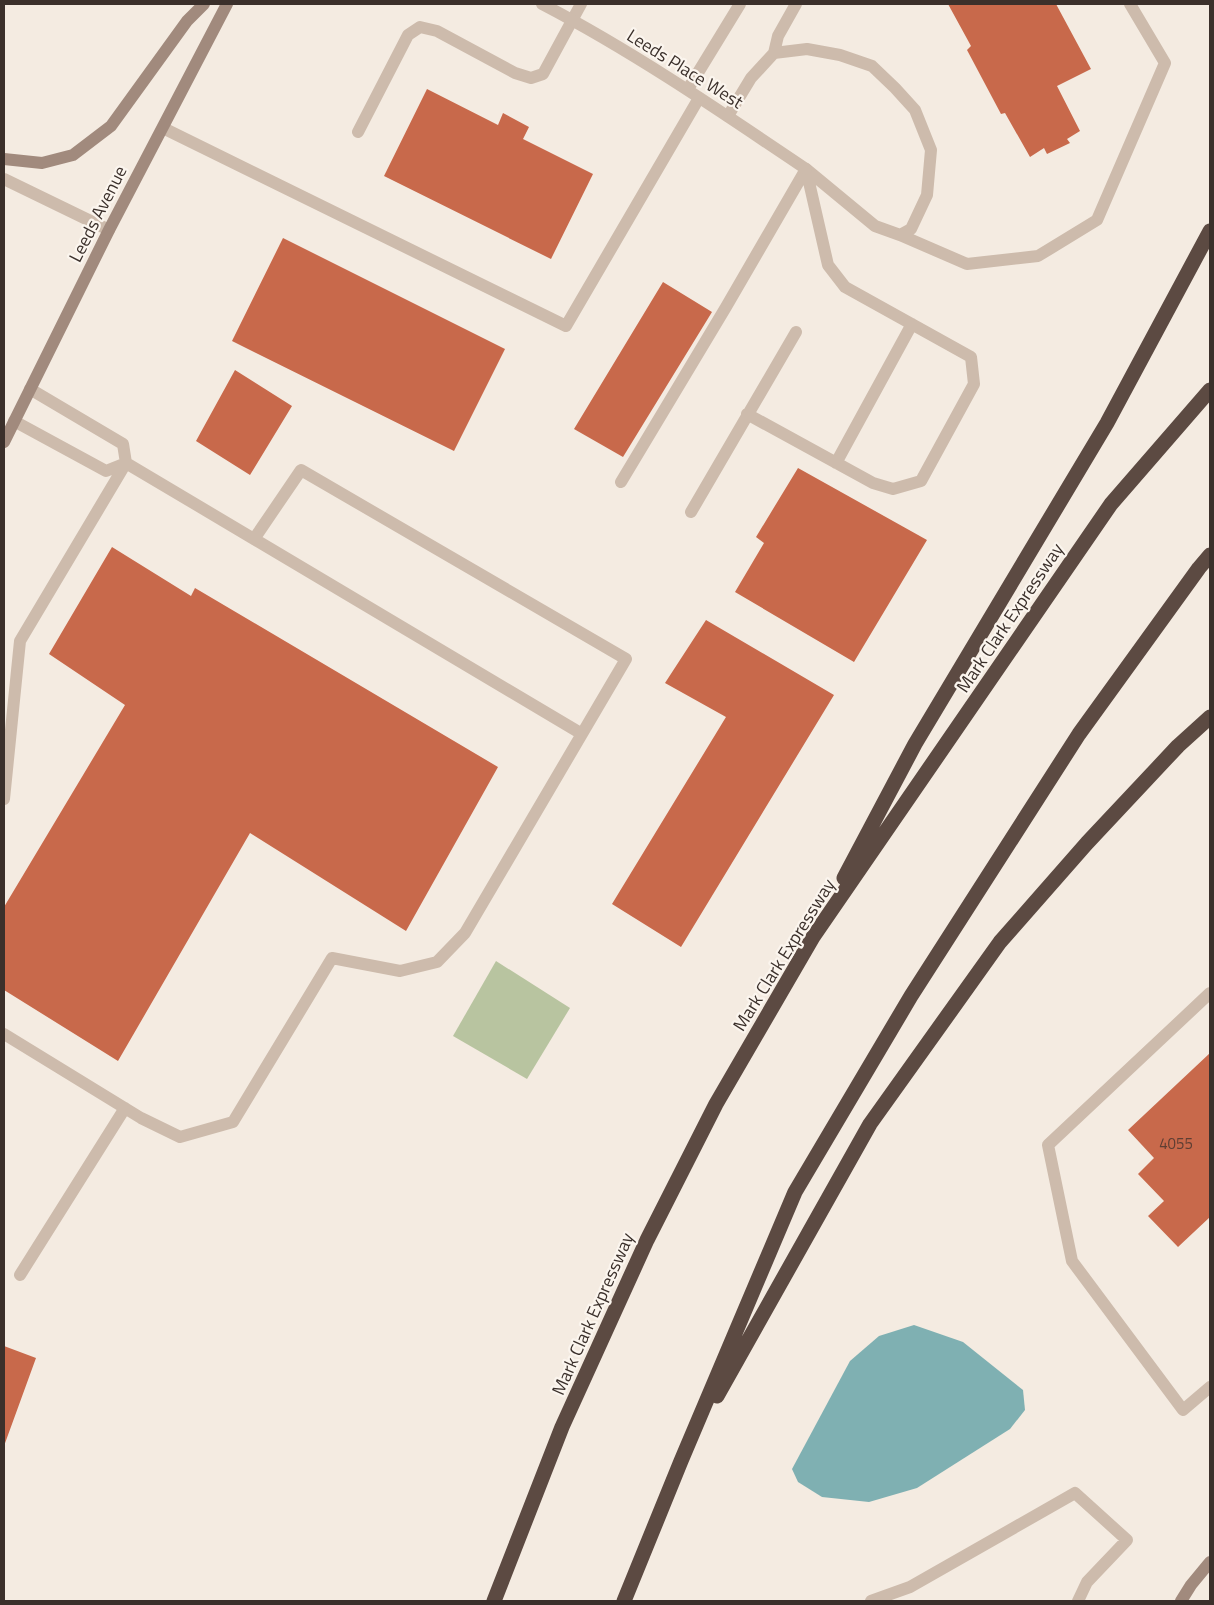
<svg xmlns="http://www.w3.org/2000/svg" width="1214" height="1605" viewBox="0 0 1214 1605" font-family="'Titillium Web',sans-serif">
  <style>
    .green { fill: #b8c4a0 }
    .water { fill: #7fb0b2 }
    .building { fill: #c8694b }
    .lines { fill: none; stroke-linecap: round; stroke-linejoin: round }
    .lane { stroke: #cdbbac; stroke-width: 12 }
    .street { stroke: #cdbbac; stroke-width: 12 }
    .secondary { stroke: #a18a7d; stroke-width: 12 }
    .highway { stroke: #5c4a42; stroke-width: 15 }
    .labels { text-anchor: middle; stroke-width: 4.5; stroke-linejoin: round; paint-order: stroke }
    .number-label { font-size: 15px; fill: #5e3e33 }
    .street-label { font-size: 18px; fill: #3b302b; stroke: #fbf5ee }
  </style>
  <rect width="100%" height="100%" fill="#f4ebe1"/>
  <path class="green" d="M 496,961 L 570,1008 L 527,1079 L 453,1036 Z"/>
  <path class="water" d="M 914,1325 L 963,1342 L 1023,1390 L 1025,1410 L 1010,1429 L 917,1488 L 869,1502 L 822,1497 L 798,1482 L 792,1469 L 850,1361 L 879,1336 Z"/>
  <path class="building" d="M 948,4 L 1056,4 L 1091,69 L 1057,86 L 1080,131 L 1067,139 L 1070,143 L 1047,154 L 1044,148 L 1030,157 L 1005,113 L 1001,114 L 967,50 L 971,46 Z
    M 427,89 L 498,125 L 503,113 L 529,127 L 523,139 L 593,174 L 551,259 L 384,176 Z
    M 283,238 L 505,349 L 454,451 L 232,341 Z
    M 663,282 L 712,312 L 623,457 L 574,429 Z
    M 235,370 L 292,406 L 250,475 L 196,441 Z
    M 798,468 L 927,540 L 854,662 L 735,592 L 764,543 L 756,537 Z
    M 112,547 L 191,596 L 195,588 L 498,767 L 406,931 L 250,833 L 118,1061 L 4,990 L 4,907 L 125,705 L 49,654 Z
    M 706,620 L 834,695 L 681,947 L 612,904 L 726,717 L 665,683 Z
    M 1210,1053 L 1210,1217 L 1178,1247 L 1148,1216 L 1164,1201 L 1138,1174 L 1154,1158 L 1128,1130 Z
    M 4,1346 L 36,1358 L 4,1446 Z"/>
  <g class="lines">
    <path class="lane" d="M 774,53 L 778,36 L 796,4
      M 688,89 L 740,4
      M 728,116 L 751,78 L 774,53 L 807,49 L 840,55 L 872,66 L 895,88 L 915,110 L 931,150 L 927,195 L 911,229 L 900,235 L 875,226 L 806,169
      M 163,128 L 566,326 L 699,98
      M 358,132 L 408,35 L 420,27 L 437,31 L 515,73 L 531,78 L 543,74 L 581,4
      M 900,235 L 967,264 L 1038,256 L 1097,220 L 1165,63 L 1130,4
      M 747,414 L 873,483 L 893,489 L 921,481 L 974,384 L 971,357 L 845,287 L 828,265 L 806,169
      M 14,421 L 106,471 L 126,463 L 123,444 L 30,389
      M 836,463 L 912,324
      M 621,482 L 726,307 L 806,169
      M 691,512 L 796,332
      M 254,539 L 582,734
      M 4,799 L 20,641 L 126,463 L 254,539 L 301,470 L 626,659 L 465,933 L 437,962 L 400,971 L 332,958 L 233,1122 L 180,1137 L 141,1118 L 4,1034
      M 1210,993 L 1048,1145 L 1072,1261 L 1183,1410 L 1210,1387
      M 20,1275 L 125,1108
      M 871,1601 L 910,1587 L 1075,1493 L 1127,1540 L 1087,1582 L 1078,1601"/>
    <path class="street" d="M 542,4 C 634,52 720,111 806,169
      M 4,179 L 109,230"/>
    <path class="secondary" d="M 4,159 L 42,163 L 73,155 L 111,126 L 187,21 L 204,4
      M 4,442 L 109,230 L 227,4
      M 1181,1601 L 1191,1585 L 1210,1562"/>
    <path class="highway" d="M 844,878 L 915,744 L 1107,423 L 1210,231
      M 717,1396 L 870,1124 L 1000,942 L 1087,843 L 1178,746 L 1210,717
      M 494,1601 L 562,1427 L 647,1240 L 716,1104 L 813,937 L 1111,504 L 1210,390
      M 624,1601 L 681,1461 L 795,1192 L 911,996 L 1079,734 L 1199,568 L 1210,555"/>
  </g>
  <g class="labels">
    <g class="number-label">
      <text x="1176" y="1149">4055</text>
    </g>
    <g class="street-label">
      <text transform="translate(685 69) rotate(32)" y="6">Leeds Place West</text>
      <text transform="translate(98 214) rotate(-63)" y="6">Leeds Avenue</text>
      <text transform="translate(1010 618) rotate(-56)" y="6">Mark Clark Expressway</text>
      <text transform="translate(784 955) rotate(-58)" y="6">Mark Clark Expressway</text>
      <text transform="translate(593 1314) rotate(-66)" y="6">Mark Clark Expressway</text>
    </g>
  </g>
  <rect width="1214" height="1605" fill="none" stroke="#3b302b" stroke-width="10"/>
</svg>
